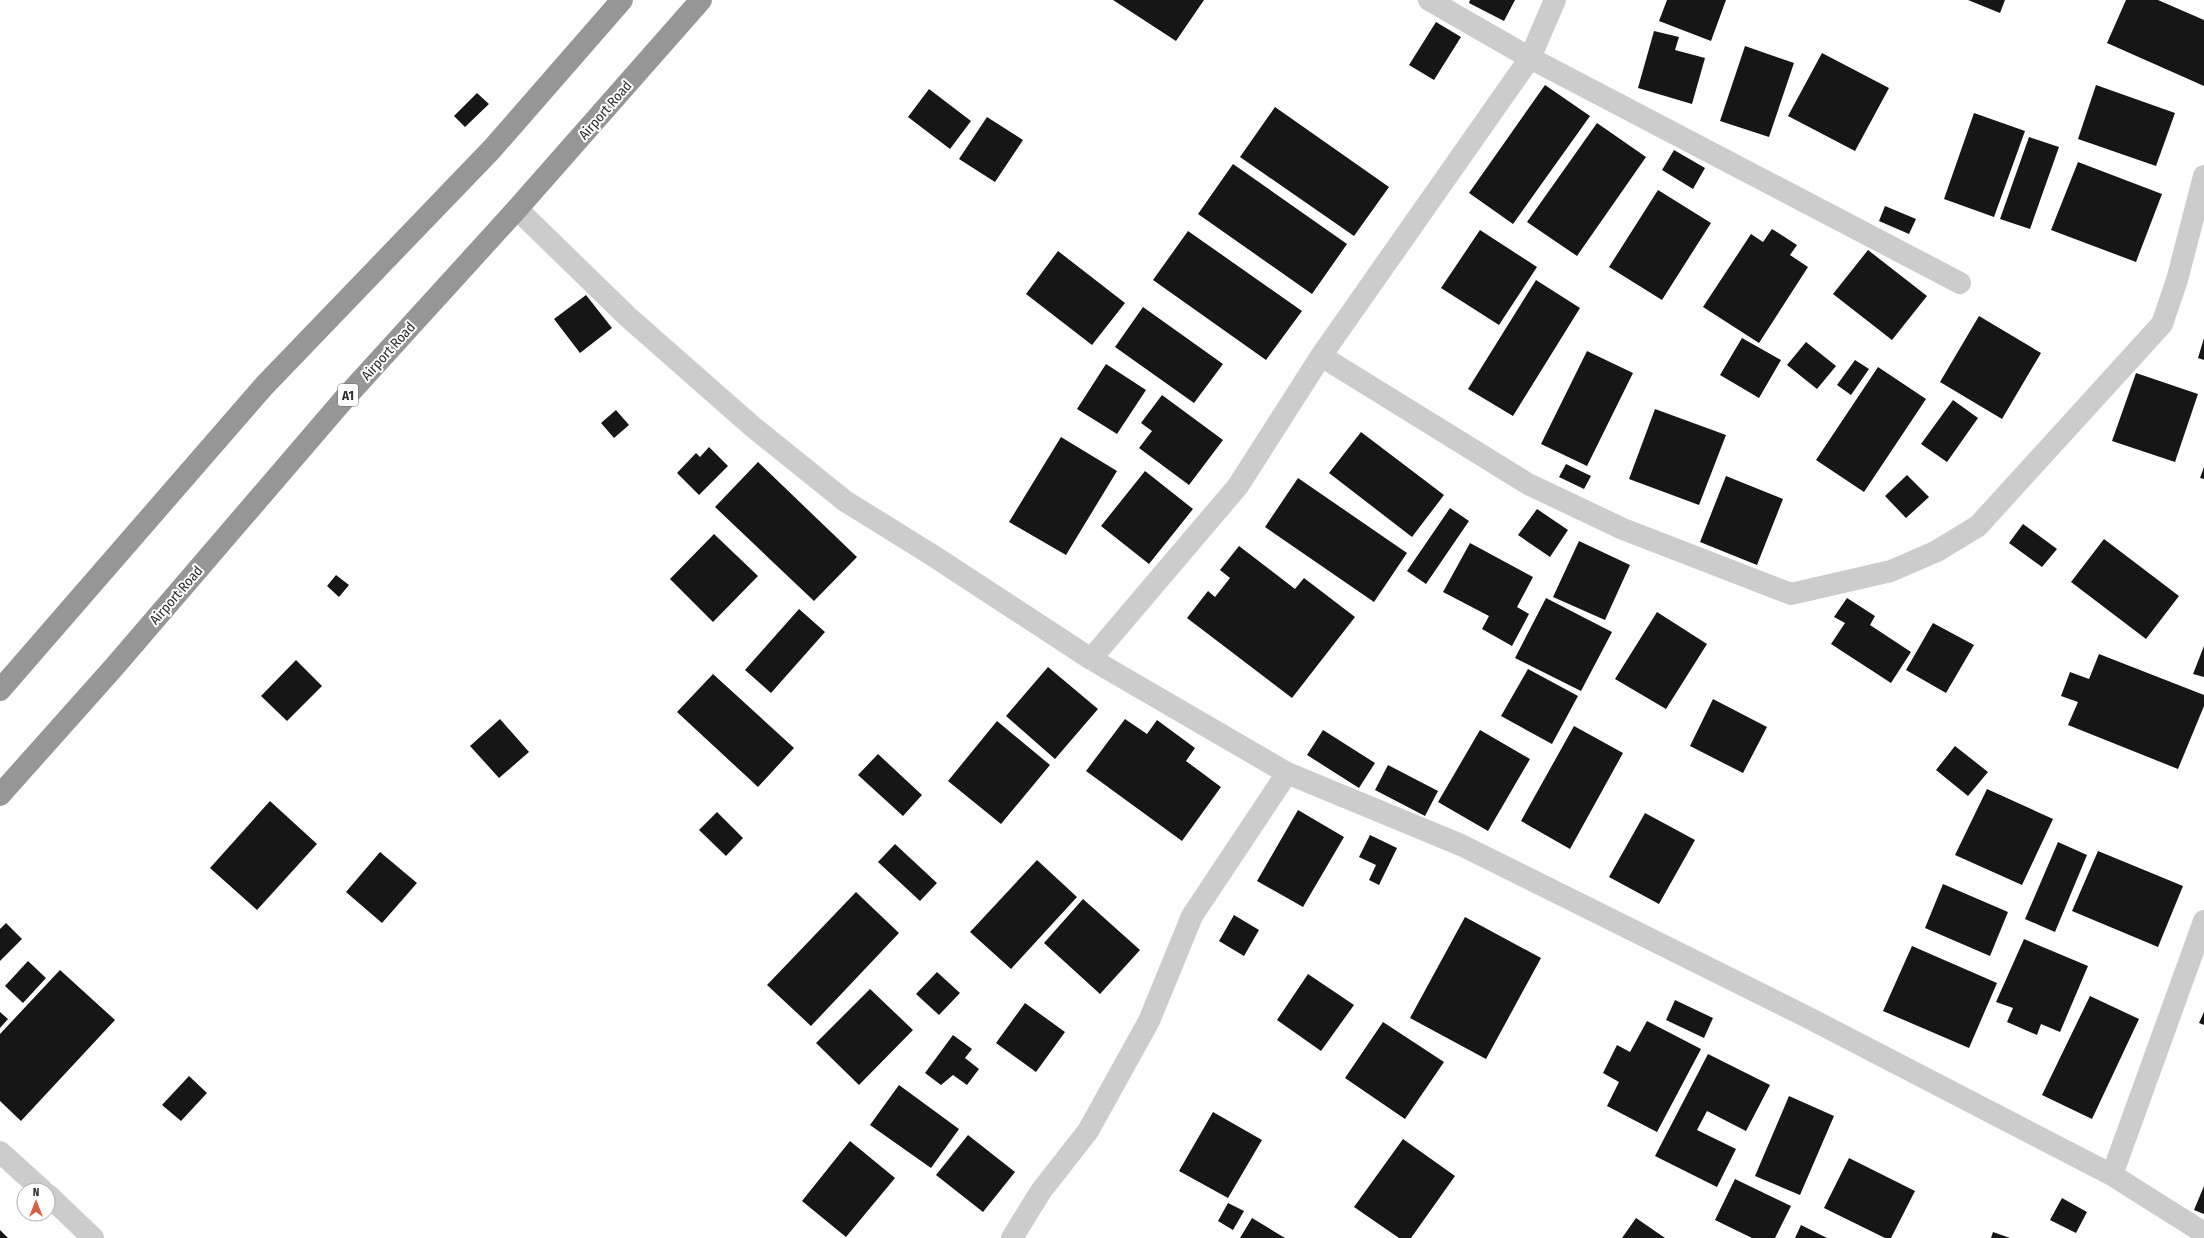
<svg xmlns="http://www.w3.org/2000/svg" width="2204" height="1238" viewBox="0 0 2204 1238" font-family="'Fira Sans Condensed',sans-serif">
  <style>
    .building { fill: #161616 }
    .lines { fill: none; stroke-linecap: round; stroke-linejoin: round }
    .street { stroke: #ccc; stroke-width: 22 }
    .highway { stroke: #969696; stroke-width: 22 }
    .labels { text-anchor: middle; stroke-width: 4; stroke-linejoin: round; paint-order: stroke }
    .shield { fill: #fff; stroke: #6d6d6d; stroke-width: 1 }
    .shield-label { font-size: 13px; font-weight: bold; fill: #2f2f2f }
    .street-label { font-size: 14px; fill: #2f2f2f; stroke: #fff }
  </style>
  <rect width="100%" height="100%" fill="#fff"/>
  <path class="building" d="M 1113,0 L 1204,0 L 1176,41 Z
    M 1470,0 L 1515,0 L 1504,21 L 1469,3 Z
    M 1667,0 L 1726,0 L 1711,41 L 1659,21 Z
    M 1968,0 L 2005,0 L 2000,13 Z
    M 2126,0 L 2158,0 L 2204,20 L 2204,86 L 2107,43 Z
    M 1436,22 L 1461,37 L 1434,80 L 1409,65 Z
    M 1654,31 L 1679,37 L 1675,50 L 1705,58 L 1692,104 L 1638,88 Z
    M 1745,46 L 1794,63 L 1769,137 L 1720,121 Z
    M 1822,53 L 1889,88 L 1855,151 L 1788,116 Z
    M 1545,85 L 1590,116 L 1513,224 L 1469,193 Z
    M 2096,85 L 2175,113 L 2156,166 L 2078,139 Z
    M 929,89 L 971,121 L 950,149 L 908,117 Z
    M 477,93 L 489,104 L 465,127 L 454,116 Z
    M 1275,107 L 1389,187 L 1354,236 L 1240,157 Z
    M 1974,113 L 2025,131 L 1994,217 L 1944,199 Z
    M 987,117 L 1023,140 L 995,182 L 959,159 Z
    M 1597,123 L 1646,157 L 1577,256 L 1527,222 Z
    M 2029,137 L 2059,147 L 2030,229 L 2000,219 Z
    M 1674,150 L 1705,168 L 1693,189 L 1662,170 Z
    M 2078,162 L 2162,194 L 2136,262 L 2051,230 Z
    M 1233,164 L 1347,244 L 1312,294 L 1198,214 Z
    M 1658,190 L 1711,223 L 1662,300 L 1609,267 Z
    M 1885,206 L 1916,219 L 1909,234 L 1879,221 Z
    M 1772,229 L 1797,245 L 1790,255 L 1808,267 L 1759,343 L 1703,307 L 1751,234 L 1763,242 Z
    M 1480,230 L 1537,267 L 1499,325 L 1441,288 Z
    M 1188,231 L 1302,311 L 1266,360 L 1153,280 Z
    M 1868,250 L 1927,296 L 1892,340 L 1833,294 Z
    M 1058,251 L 1125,303 L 1092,345 L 1026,294 Z
    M 1536,280 L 1580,308 L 1513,416 L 1468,389 Z
    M 586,295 L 612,328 L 580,353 L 554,319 Z
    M 1143,307 L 1223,364 L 1194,403 L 1115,347 Z
    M 1979,316 L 2041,353 L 2002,419 L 1940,382 Z
    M 1742,338 L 1781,360 L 1759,398 L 1720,375 Z
    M 2204,338 L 2204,360 L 2198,358 Z
    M 1806,342 L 1836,366 L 1817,389 L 1787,365 Z
    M 1587,351 L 1633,373 L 1587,466 L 1541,444 Z
    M 1855,360 L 1869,369 L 1851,395 L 1837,385 Z
    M 1106,364 L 1146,390 L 1117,434 L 1077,409 Z
    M 1878,367 L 1926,399 L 1864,492 L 1816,460 Z
    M 2136,373 L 2198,394 L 2175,462 L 2112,441 Z
    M 1162,395 L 1223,440 L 1189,485 L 1139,448 L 1152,431 L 1141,423 Z
    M 1953,400 L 1978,418 L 1947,462 L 1921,444 Z
    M 1655,409 L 1726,435 L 1699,505 L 1629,479 Z
    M 616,410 L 629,425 L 614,438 L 601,423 Z
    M 1361,432 L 1444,495 L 1412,537 L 1329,473 Z
    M 1061,437 L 1117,471 L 1066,555 L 1009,522 Z
    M 709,447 L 728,466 L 699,495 L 677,473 L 696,453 L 700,457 Z
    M 758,462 L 857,557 L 814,601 L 715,507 Z
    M 1566,464 L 1591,476 L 1584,489 L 1559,477 Z
    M 2204,467 L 2204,479 L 2200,478 Z
    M 1145,471 L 1193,509 L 1149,564 L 1101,526 Z
    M 1907,475 L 1929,497 L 1906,518 L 1885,496 Z
    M 1726,476 L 1783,499 L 1757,565 L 1700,542 Z
    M 1298,478 L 1407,553 L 1374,602 L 1265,527 Z
    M 1450,508 L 1469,521 L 1426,584 L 1407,571 Z
    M 1537,509 L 1568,530 L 1550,557 L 1518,535 Z
    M 2023,524 L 2057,549 L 2042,567 L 2009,543 Z
    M 714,534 L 758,576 L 713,622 L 670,579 Z
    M 2104,539 L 2179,596 L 2146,639 L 2071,582 Z
    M 1579,541 L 1630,565 L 1605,620 L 1553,597 Z
    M 1470,543 L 1533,577 L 1517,607 L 1529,614 L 1512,646 L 1482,629 L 1489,616 L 1443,592 Z
    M 1239,546 L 1295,589 L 1304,578 L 1355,617 L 1292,698 L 1187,618 L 1208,591 L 1215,597 L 1230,578 L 1220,570 Z
    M 336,575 L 349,585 L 339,597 L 327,586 Z
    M 1546,598 L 1612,632 L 1581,691 L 1515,658 Z
    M 1847,598 L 1875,616 L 1870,625 L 1911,652 L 1891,683 L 1831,644 L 1845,623 L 1834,617 Z
    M 799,609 L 825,632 L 771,693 L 745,670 Z
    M 1657,612 L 1707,644 L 1666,709 L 1615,679 Z
    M 1933,623 L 1974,645 L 1946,693 L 1906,670 Z
    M 2204,646 L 2204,677 L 2193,674 Z
    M 2099,654 L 2204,695 L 2204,706 L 2178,769 L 2068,725 L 2078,702 L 2061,696 L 2070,672 L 2089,679 Z
    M 296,660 L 322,686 L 287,721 L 261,696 Z
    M 1048,667 L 1098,709 L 1055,759 L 1006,716 Z
    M 1528,669 L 1578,696 L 1552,744 L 1501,716 Z
    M 713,674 L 794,748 L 758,787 L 677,712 Z
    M 1713,699 L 1767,727 L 1743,773 L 1690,746 Z
    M 500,719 L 529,752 L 499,778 L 470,746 Z
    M 1125,719 L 1147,734 L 1157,720 L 1195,748 L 1186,761 L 1221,787 L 1182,841 L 1086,771 Z
    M 997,721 L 1050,765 L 1001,824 L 948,781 Z
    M 1574,726 L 1623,753 L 1570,849 L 1521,821 Z
    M 1323,730 L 1375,763 L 1359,788 L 1307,755 Z
    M 1480,730 L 1530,759 L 1488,831 L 1438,802 Z
    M 1955,746 L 1988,772 L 1968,796 L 1936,770 Z
    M 878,754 L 922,795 L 903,816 L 858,775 Z
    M 1388,765 L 1438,791 L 1425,816 L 1375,790 Z
    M 1987,789 L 2053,819 L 2022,885 L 1955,855 Z
    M 270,801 L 317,844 L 257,910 L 210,868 Z
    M 1298,810 L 1344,837 L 1303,907 L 1257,881 Z
    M 717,812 L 743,838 L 726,856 L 699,830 Z
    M 1645,813 L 1695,840 L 1659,904 L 1609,877 Z
    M 1370,835 L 1397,848 L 1379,885 L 1369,880 L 1376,865 L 1359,857 Z
    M 2058,842 L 2087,855 L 2055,932 L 2025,919 Z
    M 895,844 L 937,883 L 920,901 L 878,862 Z
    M 2098,851 L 2183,886 L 2158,947 L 2072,911 Z
    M 380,852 L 417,883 L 382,923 L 346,892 Z
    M 1037,860 L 1077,897 L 1011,969 L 970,932 Z
    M 1943,884 L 2008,912 L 1990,956 L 1925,928 Z
    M 856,892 L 899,933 L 811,1026 L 767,985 Z
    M 1083,899 L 1140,950 L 1100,994 L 1044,943 Z
    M 1234,915 L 1259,930 L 1244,956 L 1219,941 Z
    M 1465,917 L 1541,958 L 1486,1059 L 1410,1018 Z
    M 6,923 L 22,939 L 0,961 L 0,929 Z
    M 2024,939 L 2088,966 L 2060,1032 L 2041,1024 L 2037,1035 L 2007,1022 L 2013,1008 L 1996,1002 Z
    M 1912,946 L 1997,983 L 1969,1048 L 1883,1011 Z
    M 28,961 L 46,978 L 23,1003 L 5,986 Z
    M 60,970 L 115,1020 L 21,1121 L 0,1101 L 0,1034 Z
    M 937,972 L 960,993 L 939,1015 L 916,994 Z
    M 1308,974 L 1354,1005 L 1321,1051 L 1277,1020 Z
    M 870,989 L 913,1030 L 859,1085 L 816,1043 Z
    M 2090,996 L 2139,1019 L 2092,1119 L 2042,1095 Z
    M 1675,1000 L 1713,1018 L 1704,1038 L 1666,1020 Z
    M 1025,1003 L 1065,1032 L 1036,1072 L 996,1043 Z
    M 0,1012 L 8,1019 L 0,1028 Z
    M 2204,1012 L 2204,1025 L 2199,1023 Z
    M 1647,1021 L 1701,1049 L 1657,1132 L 1607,1106 L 1619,1082 L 1603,1073 L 1617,1045 L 1630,1052 Z
    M 1383,1022 L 1444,1062 L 1405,1119 L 1345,1078 Z
    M 953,1035 L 972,1049 L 965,1058 L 979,1069 L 967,1085 L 953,1075 L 941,1085 L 925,1073 Z
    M 1708,1054 L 1770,1085 L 1746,1131 L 1707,1111 L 1697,1130 L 1736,1149 L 1717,1187 L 1655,1156 Z
    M 189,1076 L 207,1093 L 181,1121 L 162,1105 Z
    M 899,1085 L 959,1129 L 931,1168 L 870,1125 Z
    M 1789,1096 L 1834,1116 L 1800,1195 L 1755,1176 Z
    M 1213,1112 L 1262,1140 L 1228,1198 L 1179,1171 Z
    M 968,1135 L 1015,1172 L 983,1212 L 936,1175 Z
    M 1403,1139 L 1455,1176 L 1411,1238 L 1399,1238 L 1354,1207 Z
    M 850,1141 L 895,1178 L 846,1237 L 802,1201 Z
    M 1849,1158 L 1915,1191 L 1891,1238 L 1885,1238 L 1824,1208 Z
    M 1735,1179 L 1791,1206 L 1775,1238 L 1752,1238 L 1715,1220 Z
    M 2204,1186 L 2204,1214 L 2194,1210 Z
    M 2062,1198 L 2087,1212 L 2076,1233 L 2050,1220 Z
    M 1228,1203 L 1244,1211 L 1233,1230 L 1218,1221 Z
    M 1252,1218 L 1285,1238 L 1240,1238 Z
    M 1636,1218 L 1665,1238 L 1622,1238 Z
    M 1801,1225 L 1827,1238 L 1795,1238 Z
    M 0,1230 L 8,1238 L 0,1238 Z
    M 1993,1232 L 2010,1238 L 1991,1238 Z"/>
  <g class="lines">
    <path class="street" d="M 1429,0 L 1530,58 L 1960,283
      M 517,209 L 628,317 L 753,427 L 845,501 L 932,555 L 1091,659 L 1287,773 L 1461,845 L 1803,1015 L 2112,1175 L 2204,1233
      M 1321,356 L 1530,58 L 1555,0
      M 1091,659 L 1238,486 L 1321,356 L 1528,484 L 1623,529 L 1791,594 L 1891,571 L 1937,551 L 1978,526 L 2162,324 L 2177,280 L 2204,176
      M 0,1152 L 42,1190
      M 2112,1175 L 2204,921
      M 48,1195 L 93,1238
      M 1012,1238 L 1041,1191 L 1088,1131 L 1149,1021 L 1192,916 L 1287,773"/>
    <path class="highway" d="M 0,690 L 264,386 L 492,149 L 622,0
      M 0,795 L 115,666 L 345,398 L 517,209 L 701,0"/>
  </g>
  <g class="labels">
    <rect class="shield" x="338" y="384" width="20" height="22" rx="3"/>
    <g class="shield-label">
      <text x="348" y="400">A1</text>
    </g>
    <g class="street-label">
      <text transform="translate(605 110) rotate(-49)" y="5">Airport Road</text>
      <text transform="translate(388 351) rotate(-48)" y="5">Airport Road</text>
      <text transform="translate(176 595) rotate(-49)" y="5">Airport Road</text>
    </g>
  </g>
  <g transform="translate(36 1202)"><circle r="19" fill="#ffffff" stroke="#acacac"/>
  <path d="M0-3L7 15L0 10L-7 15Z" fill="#d76041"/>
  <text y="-6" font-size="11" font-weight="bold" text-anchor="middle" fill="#2f2f2f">N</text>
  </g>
</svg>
